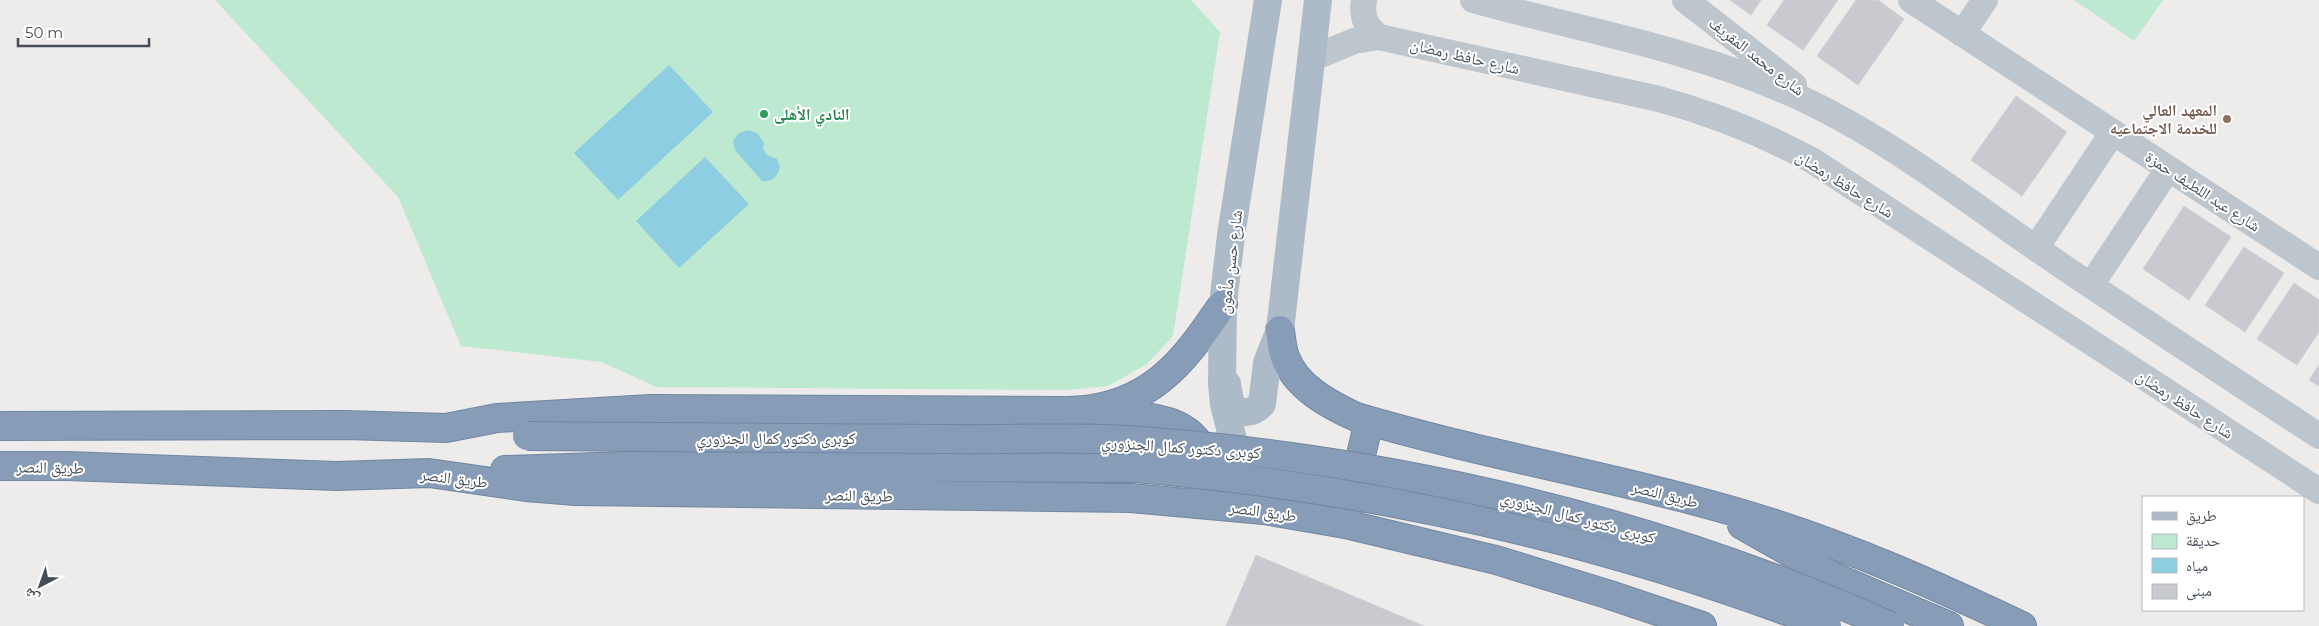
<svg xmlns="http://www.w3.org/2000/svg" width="2319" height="626" viewBox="0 0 2319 626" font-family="Montserrat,'Noto Naskh Arabic',sans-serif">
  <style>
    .green { fill: #bce9cf }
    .water { fill: #8dcee2 }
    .building { fill: #c8cad0; stroke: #d0d1d6 }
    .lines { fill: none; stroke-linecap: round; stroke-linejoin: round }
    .highway-casing { stroke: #7287a2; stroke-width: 30 }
    .minor { stroke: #bdc5cd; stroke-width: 26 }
    .major { stroke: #adbac8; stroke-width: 28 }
    .highway { stroke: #879cb6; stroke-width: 28 }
    .highway-bridge-casing { stroke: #7287a2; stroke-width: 30; stroke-linecap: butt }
    .highway-bridge { stroke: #879cb6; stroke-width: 28 }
    .leisure-dot { fill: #2e9e5b; stroke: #fff; stroke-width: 2 }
    .education-dot { fill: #8d6e63; stroke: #fff; stroke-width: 2 }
    .labels { text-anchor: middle; stroke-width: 4; stroke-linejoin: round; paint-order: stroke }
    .street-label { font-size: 16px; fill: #454e57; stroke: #fff }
    .education-label { font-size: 16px; font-weight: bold; fill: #785e54; stroke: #fff; text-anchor: end }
    .leisure-label { font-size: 16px; font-weight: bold; fill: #27864d; stroke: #fff; text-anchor: start }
  </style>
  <rect width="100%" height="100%" fill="#eeebeb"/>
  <path class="green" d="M 215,0 L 1191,0 L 1220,32 L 1173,336 L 1147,364 L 1108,386 L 1066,390 L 656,387 L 602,362 L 461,346 L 398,197 Z
    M 2074,0 L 2163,0 L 2134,41 Z"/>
  <path class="water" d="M 669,65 L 713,112 L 618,200 L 574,153 Z
    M 749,130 L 757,133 L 764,143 L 763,149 L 767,155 L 777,159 L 780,167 C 777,177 773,182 762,181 L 735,150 L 733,141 L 739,133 Z
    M 705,157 L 749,204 L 679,268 L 636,221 Z"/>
  <path class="building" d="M 1730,0 L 1761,0 L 1751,15 Z
    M 1784,0 L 1838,0 L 1803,50 L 1767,25 Z
    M 1856,0 L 1878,0 L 1904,19 L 1858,85 L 1817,56 Z
    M 2016,96 L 2067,132 L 2022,196 L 1971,160 Z
    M 2184,206 L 2231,237 L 2189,300 L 2143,269 Z
    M 2244,247 L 2284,273 L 2245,332 L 2205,305 Z
    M 2294,283 L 2319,300 L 2319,332 L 2297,365 L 2257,339 Z
    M 2319,365 L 2319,386 L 2309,380 Z
    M 1256,555 L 1424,626 L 1226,626 Z"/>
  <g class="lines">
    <g class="highway-casing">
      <path id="highway" d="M 1280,330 C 1281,338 1282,349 1285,357 C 1296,387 1328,404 1356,417 C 1487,456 1624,478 1756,518 C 1848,546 1935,585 2022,626
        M 1098,410 C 1122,414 1148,415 1171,423 C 1204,435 1216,468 1200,498
        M 0,426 L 345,425 L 446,428 L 497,418 L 650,409 L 1057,411 C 1069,411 1081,411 1092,409 C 1158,399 1188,355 1223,304
        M 0,466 L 68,466 L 337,476 L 429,473 L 526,487 L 576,491 L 1131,498 L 1264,510 L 1345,524 L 1496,560 L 1607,594 L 1702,626
        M 505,470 L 626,466 L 1136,468
        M 1346,519 L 1369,421
        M 1742,525 L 1832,576 L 1949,626"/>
    </g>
    <path class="minor" d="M 1364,0 C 1361,17 1366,27 1379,37
      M 1473,0 C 1580,30 1690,48 1792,94 C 1881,134 1958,194 2037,249 C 2130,313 2225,374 2319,436
      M 1685,0 L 1794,85
      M 1911,0 L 2319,267
      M 1962,34 L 1985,0
      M 1311,59 L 1354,41 L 1379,37 L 1659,99 C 1714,114 1764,134 1813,161 L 2319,491
      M 2036,248 L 2113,132
      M 2091,285 L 2168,169"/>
    <path class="major" d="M 1227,384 C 1228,390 1229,395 1230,400 C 1235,417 1253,414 1262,404 L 1267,363 L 1280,330 L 1318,0
      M 1265,498 L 1253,480 L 1234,444 L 1224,404 L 1222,384 L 1223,304 L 1231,235 L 1268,0"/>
    <use href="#highway" class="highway"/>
    <g class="highway-bridge-casing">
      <path id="highway-bridge" d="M 527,436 C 666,438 806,438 946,439 C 1010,440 1078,436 1141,441 C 1399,460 1655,521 1890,626
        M 1136,468 C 1373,488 1604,540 1827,626"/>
    </g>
    <use href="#highway-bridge" class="highway-bridge"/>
  </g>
  <circle class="leisure-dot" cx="764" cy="114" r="5"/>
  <circle class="education-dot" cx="2227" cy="119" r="5"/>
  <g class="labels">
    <g class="street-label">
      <text transform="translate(1465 56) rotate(13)" y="6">شارع حافظ رمضان</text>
      <text transform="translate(1757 56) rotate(38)" y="6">شارع محمد المقريف</text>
      <text transform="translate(1845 184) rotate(32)" y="6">شارع حافظ رمضان</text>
      <text transform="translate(2203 191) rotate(33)" y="6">شارع عبد اللطيف حمزة</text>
      <text transform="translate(1230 262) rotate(-83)" y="6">شارع حسن مأمون</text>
      <text transform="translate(2185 404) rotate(33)" y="6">شارع حافظ رمضان</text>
      <text x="776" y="444">كوبرى دكتور كمال الجنزوري</text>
      <text transform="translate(1181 447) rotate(4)" y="6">كوبرى دكتور كمال الجنزوري</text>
      <text transform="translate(50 467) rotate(1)" y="6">طريق النصر</text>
      <text transform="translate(454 478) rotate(7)" y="6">طريق النصر</text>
      <text transform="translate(1665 494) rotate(14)" y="6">طريق النصر</text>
      <text transform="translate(859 495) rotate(1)" y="6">طريق النصر</text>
      <text transform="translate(1263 511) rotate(8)" y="6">طريق النصر</text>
      <text transform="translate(1578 517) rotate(15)" y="6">كوبرى دكتور كمال الجنزوري</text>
    </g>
    <g class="education-label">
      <text x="2217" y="116">المعهد العالي<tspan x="2217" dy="18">للخدمة الاجتماعيه</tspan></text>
    </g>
    <g class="leisure-label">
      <text x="774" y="120">النادي الأهلى</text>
    </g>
  </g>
  <rect x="2142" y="496" width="162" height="115" fill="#ffffff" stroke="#b5b8bc"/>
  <rect x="2152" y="512" width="25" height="8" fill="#adbac8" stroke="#b5b8bc"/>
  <text x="2186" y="521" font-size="15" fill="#454e57">طريق</text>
  <rect x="2152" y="534" width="25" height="15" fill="#bce9cf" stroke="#b5b8bc"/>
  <text x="2186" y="546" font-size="15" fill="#454e57">حديقة</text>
  <rect x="2152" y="558" width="25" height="15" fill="#8dcee2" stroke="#b5b8bc"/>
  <text x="2186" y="571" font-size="15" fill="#454e57">مياه</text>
  <rect x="2152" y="584" width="25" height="15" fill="#c8cad0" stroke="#b5b8bc"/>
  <text x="2186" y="596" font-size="15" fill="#454e57">مبنى</text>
  <g transform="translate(40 586) rotate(221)" stroke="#ffffff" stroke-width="4" paint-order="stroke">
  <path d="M0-4L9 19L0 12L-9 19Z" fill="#454e57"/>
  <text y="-8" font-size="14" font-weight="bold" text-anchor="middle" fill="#454e57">ش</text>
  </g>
  <path d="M18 38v8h131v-8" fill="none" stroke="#454e57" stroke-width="2.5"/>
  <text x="25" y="38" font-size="15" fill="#454e57" stroke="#ffffff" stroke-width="4" paint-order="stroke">50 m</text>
</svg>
